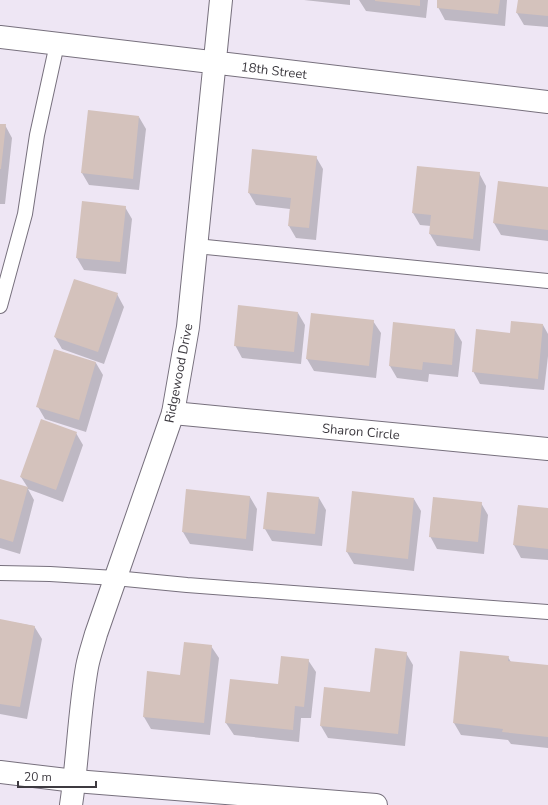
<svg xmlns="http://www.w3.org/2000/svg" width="548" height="805" viewBox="0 0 548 805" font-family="'Nunito Sans',sans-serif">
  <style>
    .shadow { fill: #0003 }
    .building { fill: #d4c2bc }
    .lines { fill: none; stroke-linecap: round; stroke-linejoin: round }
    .service-casing { stroke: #77707d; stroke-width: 16 }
    .minor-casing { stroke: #77707d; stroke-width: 24 }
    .tertiary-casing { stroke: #77707d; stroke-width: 24 }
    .service { stroke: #fff; stroke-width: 14 }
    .minor { stroke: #fff; stroke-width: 22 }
    .tertiary { stroke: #fff; stroke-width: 22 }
    .labels { text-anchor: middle; stroke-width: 3; stroke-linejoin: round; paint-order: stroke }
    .street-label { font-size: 13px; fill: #3d3a40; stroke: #fff }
  </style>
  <rect width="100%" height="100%" fill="#eee6f4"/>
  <path class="shadow" d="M 304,0 L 350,0 L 350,5 Z
    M 359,0 L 428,0 L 426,18 L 366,11 Z
    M 438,0 L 507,0 L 505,26 L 445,20 L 438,7 Z
    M 519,0 L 548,0 L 548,27 L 524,25 L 517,13 Z
    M 139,117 L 146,129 L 139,190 L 89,185 L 82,173 Z
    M 0,125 L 5,125 L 12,138 L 5,204 L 0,204 Z
    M 316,157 L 323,169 L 316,240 L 296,238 L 289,226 L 290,209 L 256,205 L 249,193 Z
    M 479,173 L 486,186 L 480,251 L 437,246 L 430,234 L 431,226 L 420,225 L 413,213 Z
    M 499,182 L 548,188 L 548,241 L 501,235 L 494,223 Z
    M 125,207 L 132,219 L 126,274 L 84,270 L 77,258 Z
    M 117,294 L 124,307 L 104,364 L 62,349 L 55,337 Z
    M 298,313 L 305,325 L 301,364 L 242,358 L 235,345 Z
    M 312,314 L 373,321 L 381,333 L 376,378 L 314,371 L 307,359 Z
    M 394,324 L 455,330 L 462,342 L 458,377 L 429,374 L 428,382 L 397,378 L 390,366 Z
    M 543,325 L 548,334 L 548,356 L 544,390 L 480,384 L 473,371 L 511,334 Z
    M 55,350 L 96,363 L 103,375 L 86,432 L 45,419 L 38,407 Z
    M 76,433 L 83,445 L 63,502 L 28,489 L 34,500 L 20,554 L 0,548 L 0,480 L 28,488 L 21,477 Z
    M 187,490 L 250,497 L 257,509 L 253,551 L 190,544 L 183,532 Z
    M 319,498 L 326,510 L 322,546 L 272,541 L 265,529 Z
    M 414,499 L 421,511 L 414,571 L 354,564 L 347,552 Z
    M 481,503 L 488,515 L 484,554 L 437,549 L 430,536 Z
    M 518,506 L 548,509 L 548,560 L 521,558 L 514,545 Z
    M 0,620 L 34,626 L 42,639 L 27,719 L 0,714 Z
    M 211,646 L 219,658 L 210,735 L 151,729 L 144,717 L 181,676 Z
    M 461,652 L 508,657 L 511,662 L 548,666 L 548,748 L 511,744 L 508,740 L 461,735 L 454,723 Z
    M 406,653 L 413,665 L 405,746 L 328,738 L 321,726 L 371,693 Z
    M 308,660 L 316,672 L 311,718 L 301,718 L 299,742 L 234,735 L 226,723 L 231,680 L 279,685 Z"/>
  <path class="building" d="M 375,0 L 420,0 L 420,6 L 375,1 Z
    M 437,0 L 500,0 L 498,14 L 437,8 Z
    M 518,0 L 548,0 L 548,16 L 516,13 Z
    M 88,110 L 139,116 L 133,179 L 81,173 Z
    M 0,124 L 6,124 L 1,169 L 0,169 Z
    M 252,149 L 317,156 L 309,228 L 288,226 L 291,198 L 248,193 Z
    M 417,166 L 480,172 L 473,239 L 429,234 L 431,215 L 412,213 Z
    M 498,181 L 548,187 L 548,230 L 493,223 Z
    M 82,201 L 126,206 L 120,262 L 76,258 Z
    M 74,279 L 118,293 L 98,352 L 54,337 Z
    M 238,305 L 298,312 L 294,352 L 234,346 Z
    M 311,313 L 374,320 L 369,366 L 306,359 Z
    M 511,321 L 543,324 L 538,379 L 472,372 L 476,329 L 510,333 Z
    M 393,322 L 455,329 L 452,365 L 423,362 L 422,370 L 389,366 Z
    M 54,349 L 96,362 L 79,420 L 36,407 Z
    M 41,419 L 77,432 L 56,490 L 20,477 Z
    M 0,479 L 28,487 L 13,542 L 0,538 Z
    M 186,489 L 250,496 L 246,539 L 182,532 Z
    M 352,491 L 414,498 L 408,559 L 346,552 Z
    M 267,492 L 319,497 L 315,534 L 263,529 Z
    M 433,497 L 482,502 L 478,542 L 429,537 Z
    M 518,505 L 548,508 L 548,549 L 513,545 Z
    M 0,619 L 35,626 L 20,707 L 0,704 Z
    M 184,642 L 212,645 L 204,723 L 143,717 L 147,671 L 180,675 Z
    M 375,648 L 407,652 L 398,734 L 320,726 L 324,687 L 370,692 Z
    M 460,651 L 509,656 L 508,661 L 548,665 L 548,737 L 502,732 L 503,729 L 453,723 Z
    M 281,656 L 309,659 L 304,707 L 295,706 L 293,730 L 225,723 L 230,679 L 278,684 Z"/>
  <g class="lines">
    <g class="service-casing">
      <path id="service" d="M 196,246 L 548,281
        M 0,306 L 25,214 L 37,135 L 57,44
        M 0,573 L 50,574 L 115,578 L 187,585 L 548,612"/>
    </g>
    <g class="minor-casing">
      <path id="minor" d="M 173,413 L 548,449
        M 0,772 L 75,781 L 376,805"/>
    </g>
    <g class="tertiary-casing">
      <path id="tertiary" d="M 0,37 L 548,102
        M 71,805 C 78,759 79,712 87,667 C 89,656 93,645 96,634 L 173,413 L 188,327 L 221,0"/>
    </g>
    <use href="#service" class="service"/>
    <use href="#minor" class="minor"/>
    <use href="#tertiary" class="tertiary"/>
  </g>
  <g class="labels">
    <g class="street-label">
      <text transform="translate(274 70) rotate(7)" y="5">18th Street</text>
      <text transform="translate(178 373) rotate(-79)" y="5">Ridgewood Drive</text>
      <text transform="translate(361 431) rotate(5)" y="5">Sharon Circle</text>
    </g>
  </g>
  <path d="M18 781v6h78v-6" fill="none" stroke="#3d3a40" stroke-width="2"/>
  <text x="24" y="781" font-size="12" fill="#3d3a40" stroke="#ffffff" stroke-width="3" paint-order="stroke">20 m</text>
</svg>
